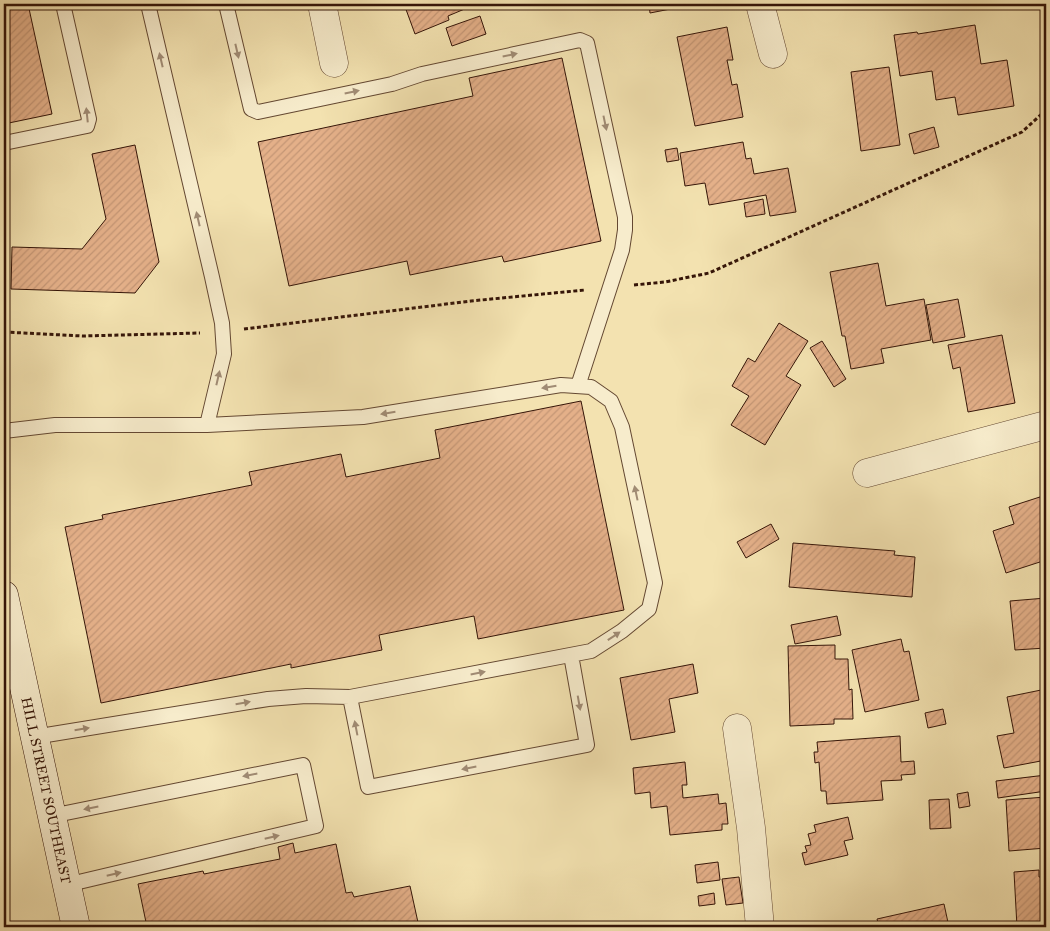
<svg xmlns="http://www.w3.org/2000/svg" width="1050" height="931" viewBox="0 0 1050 931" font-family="'IM FELL Great Primer',serif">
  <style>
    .building { fill: url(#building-hatch); stroke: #351508 }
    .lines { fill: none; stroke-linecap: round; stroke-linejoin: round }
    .lane-casing { stroke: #644832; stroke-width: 16 }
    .street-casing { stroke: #644832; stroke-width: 29 }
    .secondary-casing { stroke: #351508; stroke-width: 29 }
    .path { stroke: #351508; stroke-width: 3; stroke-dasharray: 4 2.5; stroke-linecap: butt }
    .lane { stroke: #f7eccc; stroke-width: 14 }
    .street { stroke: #f7eccc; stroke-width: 28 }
    .secondary { stroke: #f7eccc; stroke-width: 28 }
    .oneway { fill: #a08b74 }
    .labels { text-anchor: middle; stroke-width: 4; stroke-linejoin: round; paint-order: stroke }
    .street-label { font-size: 14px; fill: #351508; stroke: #f7eccc }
  </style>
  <defs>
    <pattern id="building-hatch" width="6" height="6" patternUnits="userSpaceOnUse" patternTransform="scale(1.25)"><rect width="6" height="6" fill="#e4b089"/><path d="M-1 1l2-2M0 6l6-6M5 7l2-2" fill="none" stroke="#c49675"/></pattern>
  </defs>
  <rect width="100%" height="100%" fill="#f3e2b0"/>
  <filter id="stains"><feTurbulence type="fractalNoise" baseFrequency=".004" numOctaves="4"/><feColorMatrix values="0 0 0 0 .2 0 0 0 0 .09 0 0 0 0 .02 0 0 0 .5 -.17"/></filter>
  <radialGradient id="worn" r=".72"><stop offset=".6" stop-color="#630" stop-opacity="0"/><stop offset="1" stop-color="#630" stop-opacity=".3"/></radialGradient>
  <path class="building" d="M 12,4 L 28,4 L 52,114 L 4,124 L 4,5 Z
    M 404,4 L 473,4 L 474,5 L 448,16 L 449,20 L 415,34 Z
    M 649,4 L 696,4 L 650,13 Z
    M 480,16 L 486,34 L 452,46 L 446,28 Z
    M 975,25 L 981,64 L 1007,60 L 1014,106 L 958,115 L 955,97 L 936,100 L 932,71 L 900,76 L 894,35 L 917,32 L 918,34 Z
    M 727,27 L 733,60 L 727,60 L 732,85 L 737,84 L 743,117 L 695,126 L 677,37 Z
    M 562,58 L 601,241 L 504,262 L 502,256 L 410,275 L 407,261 L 289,286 L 258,142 L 473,96 L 469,78 Z
    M 889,67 L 900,145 L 861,151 L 851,72 Z
    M 934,127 L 939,147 L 914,154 L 909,134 Z
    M 743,142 L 746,159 L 751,158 L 754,174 L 788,168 L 796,212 L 770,216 L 766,195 L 709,205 L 705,183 L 685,186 L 680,153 Z
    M 135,145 L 159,262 L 135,293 L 11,289 L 12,247 L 82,249 L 106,219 L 92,154 Z
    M 677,148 L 679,160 L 667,162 L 665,150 Z
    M 763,199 L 765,214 L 746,217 L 744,203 Z
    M 878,263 L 886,306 L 924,299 L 931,340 L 881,349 L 884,363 L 851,369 L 845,336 L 842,336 L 830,272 Z
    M 958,299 L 965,337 L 933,343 L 926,305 Z
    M 779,323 L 808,341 L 786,376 L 801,385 L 765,445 L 731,425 L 749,396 L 732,386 L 748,358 L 755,362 Z
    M 1002,335 L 1015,403 L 968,412 L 960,367 L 953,369 L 948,345 Z
    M 822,341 L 846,379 L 834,387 L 810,348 Z
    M 581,401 L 624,610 L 478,639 L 474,616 L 379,635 L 382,650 L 291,668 L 291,664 L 101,703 L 65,527 L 103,519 L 102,515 L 252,485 L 249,472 L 341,454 L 346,477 L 440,458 L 435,430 Z
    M 1046,495 L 1046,560 L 1006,573 L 993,531 L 1014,524 L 1009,507 Z
    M 771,524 L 779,539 L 746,558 L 737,542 Z
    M 793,543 L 895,551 L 894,555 L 915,557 L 912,597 L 789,587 Z
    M 1046,598 L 1046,648 L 1015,650 L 1010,601 Z
    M 837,616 L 841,635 L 795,644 L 791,625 Z
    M 901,639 L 904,652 L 909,651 L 919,700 L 865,712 L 852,650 Z
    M 835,645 L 835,659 L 848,659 L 849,690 L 852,689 L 853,719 L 834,719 L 834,724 L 790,726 L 788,646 Z
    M 693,664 L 698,693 L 669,699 L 675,732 L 631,740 L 620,678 Z
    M 1046,689 L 1046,760 L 1004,768 L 997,736 L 1014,733 L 1007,697 Z
    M 943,709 L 946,724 L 928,728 L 925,713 Z
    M 900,736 L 901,762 L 914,761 L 915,774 L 901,775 L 902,780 L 881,781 L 883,800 L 827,804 L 826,791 L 821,791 L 819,762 L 815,763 L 814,752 L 818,752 L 817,742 Z
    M 685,762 L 687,785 L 682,785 L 683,798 L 718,794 L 719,804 L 726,803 L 728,824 L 722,824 L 722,830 L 670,835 L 667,806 L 651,808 L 650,792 L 635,794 L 633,768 Z
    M 1046,775 L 1046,791 L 998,798 L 996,781 Z
    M 968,792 L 970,806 L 959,808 L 957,794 Z
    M 1046,797 L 1046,848 L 1009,851 L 1006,800 Z
    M 949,799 L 951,828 L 930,829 L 929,800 Z
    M 848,817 L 853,839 L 844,841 L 848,855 L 805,865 L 802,853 L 807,852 L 805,846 L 811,845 L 808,834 L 816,832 L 814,825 Z
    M 293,843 L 295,853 L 336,844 L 346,893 L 352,892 L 354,897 L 410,886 L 419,927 L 147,927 L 138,884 L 203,871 L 204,874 L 280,859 L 278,847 Z
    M 718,862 L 720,880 L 697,883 L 695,865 Z
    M 1039,870 L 1039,877 L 1046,877 L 1046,927 L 1017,927 L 1014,872 Z
    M 739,877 L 743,903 L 726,905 L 722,879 Z
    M 714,893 L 715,904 L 699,906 L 698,896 Z
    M 944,904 L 949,927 L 879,927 L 877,919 Z"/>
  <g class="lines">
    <g class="lane-casing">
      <path id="lane" d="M 148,4 L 212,277 L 222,323 L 224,354 L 207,425
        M 226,4 L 251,109 L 258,112 L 392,84 L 422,74 L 580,40 L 587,43 L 625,217 L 625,230 L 622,250 L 578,386
        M 4,143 L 87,126 L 89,119 L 63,4
        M 4,431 L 55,425 L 207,425 L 363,417 L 561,385 L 591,387 L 611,401 L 622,427 L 655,583 L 649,609 L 622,631 L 591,651 L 350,697 L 368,787 L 587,745 L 571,655
        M 34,737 L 268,699 L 306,696 L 350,697
        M 51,816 L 303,765 L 316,826 L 66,885"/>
    </g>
    <g class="street-casing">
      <path id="street" d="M 322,4 L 334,63
        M 760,4 L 773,54
        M 867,473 L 1046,425
        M 737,728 L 751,828 L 760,927"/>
    </g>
    <g class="secondary-casing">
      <g id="secondary">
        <path id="s1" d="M 4,595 L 76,927"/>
      </g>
    </g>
    <path class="path" d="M 634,285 L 665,282 L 709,273 L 1022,132 L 1046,110
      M 244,329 L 471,301 L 585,290
      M 4,332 L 82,336 L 200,333"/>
    <use href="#lane" class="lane"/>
    <use href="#street" class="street"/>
    <use href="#secondary" class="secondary"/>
  </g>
  <defs><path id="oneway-solid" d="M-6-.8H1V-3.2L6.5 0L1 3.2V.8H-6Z" transform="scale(1.25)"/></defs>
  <g class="oneway">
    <use href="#oneway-solid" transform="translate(237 51) rotate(77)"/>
    <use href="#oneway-solid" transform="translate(510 55) rotate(-12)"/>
    <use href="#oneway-solid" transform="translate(161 60) rotate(-103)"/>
    <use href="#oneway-solid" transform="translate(352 92) rotate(-12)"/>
    <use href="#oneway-solid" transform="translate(87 115) rotate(-96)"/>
    <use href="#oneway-solid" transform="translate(605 123) rotate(78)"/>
    <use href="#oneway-solid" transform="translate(198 219) rotate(-103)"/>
    <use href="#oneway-solid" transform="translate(218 378) rotate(-77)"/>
    <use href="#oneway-solid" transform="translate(549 387) rotate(171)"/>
    <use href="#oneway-solid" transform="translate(388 413) rotate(171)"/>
    <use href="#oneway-solid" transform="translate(636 493) rotate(-102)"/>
    <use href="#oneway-solid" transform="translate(614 636) rotate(-34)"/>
    <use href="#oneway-solid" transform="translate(478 673) rotate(-11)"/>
    <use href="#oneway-solid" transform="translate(243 703) rotate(-10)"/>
    <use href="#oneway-solid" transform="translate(579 703) rotate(80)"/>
    <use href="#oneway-solid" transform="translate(356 728) rotate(-101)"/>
    <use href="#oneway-solid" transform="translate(82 729) rotate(-9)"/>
    <use href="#oneway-solid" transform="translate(469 768) rotate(169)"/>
    <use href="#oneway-solid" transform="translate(250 775) rotate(169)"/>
    <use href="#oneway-solid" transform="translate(91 808) rotate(169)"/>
    <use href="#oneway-solid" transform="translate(272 837) rotate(-13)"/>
    <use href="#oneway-solid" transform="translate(114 874) rotate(-13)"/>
  </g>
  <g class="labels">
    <g class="street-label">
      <text dy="5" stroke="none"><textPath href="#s1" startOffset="200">HILL STREET SOUTHEAST</textPath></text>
    </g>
  </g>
  <rect width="1050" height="931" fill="none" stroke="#f3e2b0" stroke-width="20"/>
  <rect x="5" y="5" width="1040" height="921" fill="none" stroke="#351508" stroke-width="2.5"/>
  <rect x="10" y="10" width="1030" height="911" fill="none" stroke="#351508"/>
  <rect width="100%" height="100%" filter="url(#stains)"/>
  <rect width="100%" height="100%" fill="url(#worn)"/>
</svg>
